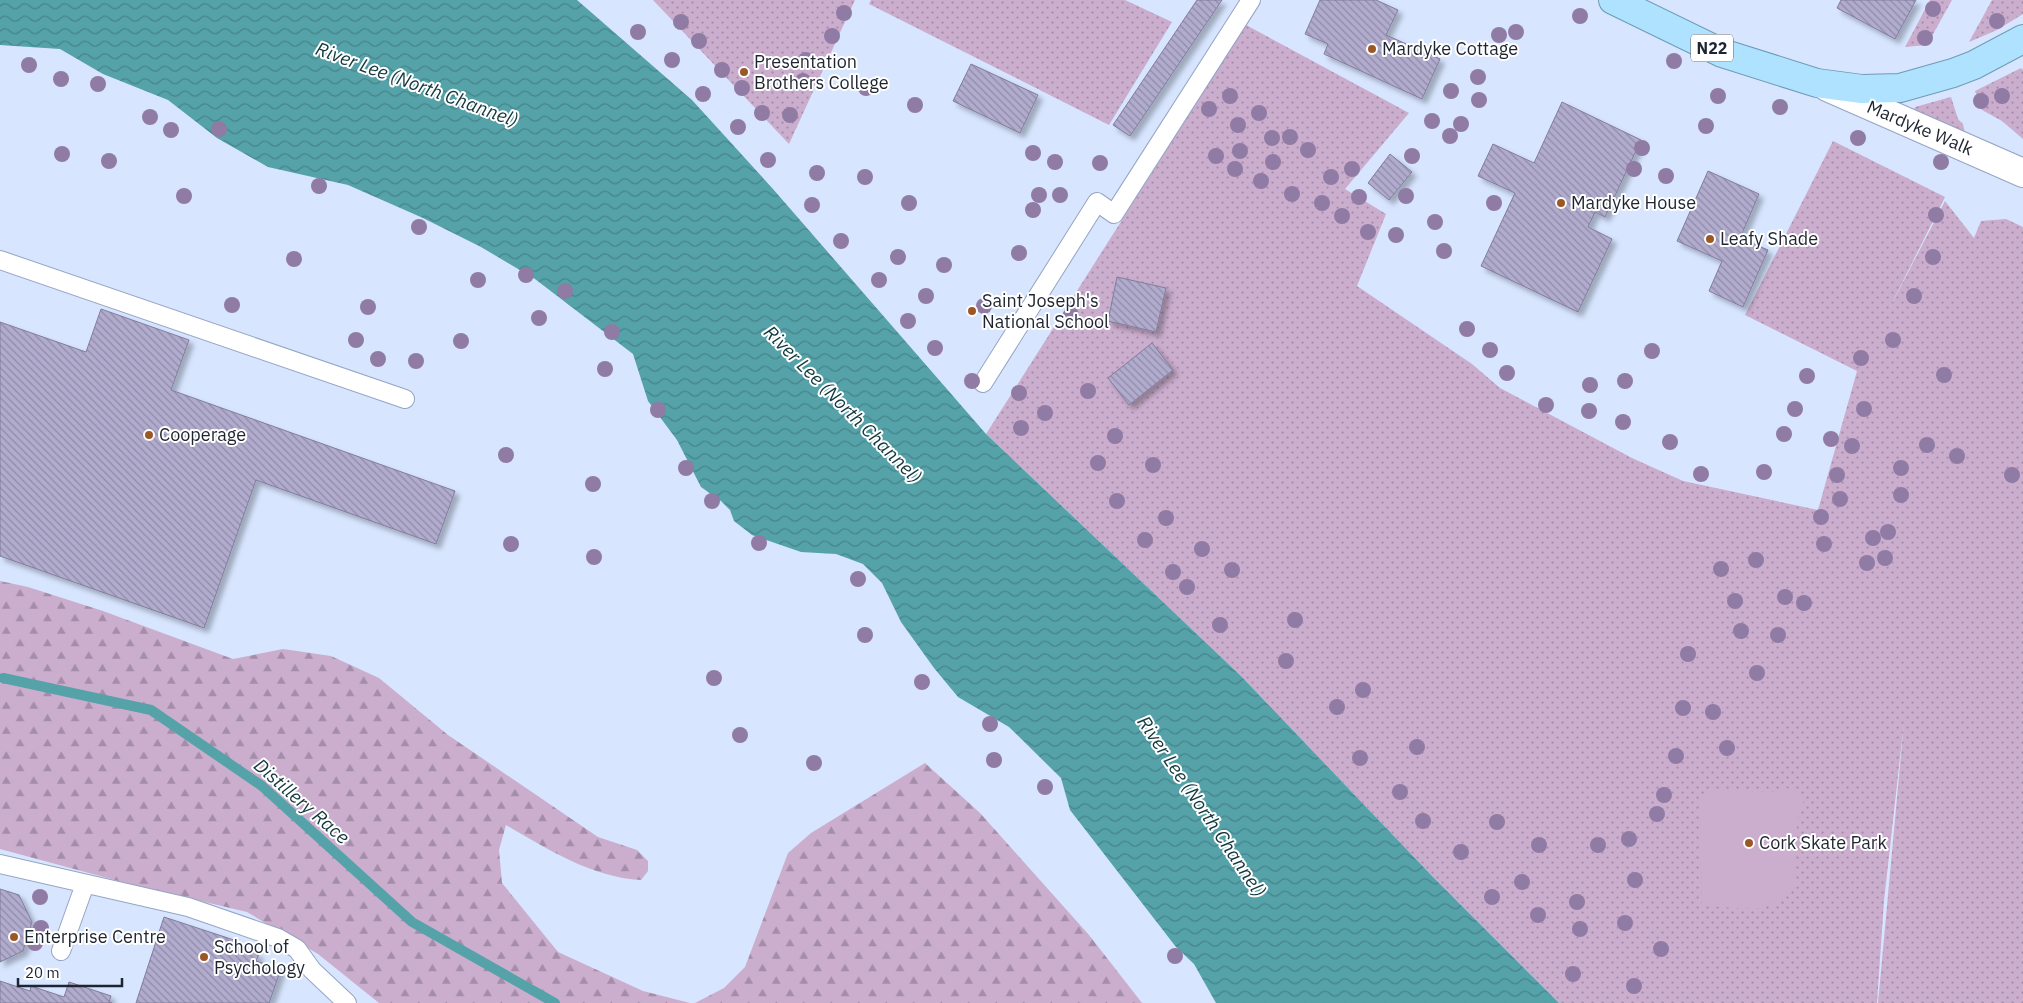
<svg xmlns="http://www.w3.org/2000/svg" width="2023" height="1003" viewBox="0 0 2023 1003" font-family="'IBM Plex Sans',sans-serif">
  <style>
    .green { fill: url(#green-dots) }
    .forest { fill: url(#forest-firs) }
    .pitch { fill: #cbadce }
    .water { fill: url(#water-waves) }
    .lines { fill: none; stroke-linecap: round; stroke-linejoin: round }
    .stream { stroke: #55a2a9; stroke-width: 10 }
    .building { fill: url(#building-back-hatch); stroke: #827c9c; filter: url(#shadow) }
    .service-casing { stroke: #94a5c3; stroke-width: 20 }
    .minor-casing { stroke: #94a5c3; stroke-width: 30 }
    .trunk-casing { stroke: #6f9bb5; stroke-width: 30 }
    .service { stroke: #fff; stroke-width: 18 }
    .minor { stroke: #fff; stroke-width: 28 }
    .trunk { stroke: #aee2fe; stroke-width: 28 }
    .tree { fill: #907ba5 }
    .poi-dot { fill: #9b5827; stroke: #fff; stroke-width: 2 }
    .labels { text-anchor: middle; stroke-width: 4; stroke-linejoin: round; paint-order: stroke }
    .shield { fill: #fff; stroke: #62666e; stroke-width: 1 }
    .shield-label { font-size: 16px; font-weight: bold; fill: #1e2530 }
    .poi-label { font-size: 18px; fill: #1e2530; stroke: #fff; text-anchor: start }
    .street-label { font-size: 18px; fill: #1e2530; stroke: #fff }
    .water-label { font-size: 19px; font-style: italic; fill: #13393c; stroke: #fff }
  </style>
  <defs>
    <pattern id="green-dots" width="8" height="8" patternUnits="userSpaceOnUse" patternTransform="scale(1.25)"><rect width="8" height="8" fill="#cbadce"/><path d="M2 2h.1M6 6h.1" fill="none" stroke="#a48da8" stroke-width="1.8" stroke-linecap="round"/></pattern>
    <pattern id="forest-firs" width="22" height="20" patternUnits="userSpaceOnUse" patternTransform="scale(1.25)"><rect width="22" height="20" fill="#cbadce"/><path d="M5 1l3.5 6h-7zM16 11l3.5 6h-7z" fill="#a48da8"/></pattern>
    <pattern id="water-waves" width="16" height="10" patternUnits="userSpaceOnUse" patternTransform="scale(1.25)"><rect width="16" height="10" fill="#55a2a9"/><path d="M0 5q4-4 8 0t8 0" fill="none" stroke="#46848a"/></pattern>
    <pattern id="building-back-hatch" width="6" height="6" patternUnits="userSpaceOnUse" patternTransform="scale(1.25)"><rect width="6" height="6" fill="#b1abcd"/><path d="M-1 5l2 2M0 0l6 6M5-1l2 2" fill="none" stroke="#8f8ba7"/></pattern>
    <filter id="shadow"><feDropShadow dx="4.5" dy="4.5" stdDeviation="2.5" flood-color="#0004"/></filter>
  </defs>
  <rect width="100%" height="100%" fill="#d7e5ff"/>
  <path class="green" d="M 653,0 L 855,0 L 789,144 Z
    M 871,0 L 1125,0 L 1172,22 L 1109,125 L 869,4 Z
    M 1930,0 L 1952,0 L 1927,45 L 1905,47 Z
    M 1992,0 L 2023,0 L 2023,14 L 1997,30 L 1969,42 Z
    M 1246,25 L 1409,113 L 1345,189 L 1386,214 L 1357,286 L 1472,364 L 1500,388 L 1632,458 L 1683,481 L 1818,510 L 1857,371 L 1745,315 L 1833,141 L 1945,197 L 1887,313 L 1945,201 L 1974,238 L 1981,221 L 2006,219 L 2023,227 L 2023,1003 L 1878,1003 L 1904,722 L 1884,901 L 1877,1003 L 1559,1003 L 1433,877 L 1241,676 L 986,434 Z
    M 2021,68 L 2023,70 L 2023,139 L 2002,121 L 1982,110 L 1975,91 Z
    M 1951,97 L 1958,119 L 1963,124 L 1966,138 L 1914,111 L 1915,107 Z"/>
  <path class="forest" d="M 0,581 L 28,587 L 103,611 L 233,659 L 283,649 L 331,656 L 379,678 L 448,735 L 598,837 L 637,850 L 648,861 L 648,871 L 641,880 C 591,877 548,849 506,825 L 499,850 L 502,883 L 558,952 L 643,991 L 690,1003 L 379,1003 L 318,954 L 247,912 L 137,886 L 0,849 Z
    M 925,763 L 980,813 L 1089,935 L 1142,1003 L 695,1003 L 724,988 L 745,967 L 788,853 L 811,833 Z"/>
  <path class="pitch" d="M 1787,788 L 1797,792 L 1803,800 L 1803,808 L 1797,821 L 1795,877 L 1802,883 L 1778,902 L 1756,909 L 1702,906 L 1700,798 L 1710,790 L 1773,792 Z"/>
  <path class="water" d="M 0,0 L 577,0 L 692,100 L 773,189 L 986,434 L 1241,676 L 1433,877 L 1559,1003 L 1216,1003 L 1194,964 L 1176,947 L 1070,810 L 1061,778 L 1009,727 L 958,697 L 934,668 L 901,622 L 882,583 L 863,564 L 836,554 L 801,552 L 752,535 L 734,521 L 730,510 L 721,501 L 701,487 L 677,440 L 648,401 L 633,354 L 535,279 L 481,247 L 423,218 L 348,185 L 268,167 L 217,138 L 168,100 L 103,74 L 60,49 L 0,45 Z"/>
  <g class="lines">
    <path class="stream" d="M 3,678 L 151,710 L 262,786 L 412,922 L 555,1003"/>
  </g>
  <path class="building" d="M 1197,0 L 1222,0 L 1130,136 L 1113,125 Z
    M 1320,0 L 1376,0 L 1398,10 L 1386,35 L 1440,59 L 1422,99 L 1324,54 L 1328,44 L 1305,34 Z
    M 1841,0 L 1916,0 L 1895,39 L 1837,8 Z
    M 971,64 L 1038,95 L 1020,133 L 953,101 Z
    M 1562,102 L 1641,140 L 1605,217 L 1595,212 L 1588,227 L 1612,239 L 1578,312 L 1481,266 L 1515,193 L 1478,176 L 1493,144 L 1534,163 Z
    M 1390,154 L 1412,172 L 1389,200 L 1368,183 Z
    M 1708,171 L 1759,194 L 1740,238 L 1768,250 L 1743,307 L 1709,291 L 1722,261 L 1677,241 Z
    M 1117,277 L 1166,288 L 1156,332 L 1108,321 Z
    M 101,309 L 189,340 L 171,390 L 455,491 L 436,544 L 256,480 L 204,628 L 0,556 L 0,322 L 86,352 Z
    M 1152,343 L 1173,370 L 1129,405 L 1108,378 Z
    M 0,889 L 19,895 L 32,922 L 23,951 L 0,962 Z
    M 164,917 L 237,941 L 235,947 L 259,954 L 256,961 L 281,969 L 269,1003 L 136,1003 Z
    M 0,981 L 30,991 L 31,986 L 64,997 L 69,982 L 111,996 L 109,1002 L 112,1003 L 0,1003 Z"/>
  <g class="lines">
    <g class="service-casing">
      <path id="service" d="M 0,260 L 405,399
        M 983,383 L 1097,202 L 1114,214 L 1251,0
        M 0,864 L 188,907 L 278,938 L 297,949 L 312,970 L 347,1003
        M 61,951 L 85,884"/>
    </g>
    <g class="minor-casing">
      <path id="minor" d="M 1827,87 L 2023,173"/>
    </g>
    <g class="trunk-casing">
      <path id="trunk" d="M 1613,0 L 1722,53 L 1817,83 L 1862,89 L 1900,88 L 1953,73 L 1974,65 L 2023,39"/>
    </g>
    <use href="#service" class="service"/>
    <use href="#minor" class="minor"/>
    <use href="#trunk" class="trunk"/>
  </g>
  <g class="tree">
    <circle cx="1933" cy="9" r="8"/>
    <circle cx="844" cy="13" r="8"/>
    <circle cx="1580" cy="16" r="8"/>
    <circle cx="1997" cy="21" r="8"/>
    <circle cx="681" cy="22" r="8"/>
    <circle cx="638" cy="32" r="8"/>
    <circle cx="1516" cy="32" r="8"/>
    <circle cx="1499" cy="35" r="8"/>
    <circle cx="832" cy="36" r="8"/>
    <circle cx="1925" cy="38" r="8"/>
    <circle cx="699" cy="41" r="8"/>
    <circle cx="672" cy="60" r="8"/>
    <circle cx="806" cy="60" r="8"/>
    <circle cx="1674" cy="61" r="8"/>
    <circle cx="29" cy="65" r="8"/>
    <circle cx="722" cy="70" r="8"/>
    <circle cx="1478" cy="77" r="8"/>
    <circle cx="61" cy="79" r="8"/>
    <circle cx="803" cy="81" r="8"/>
    <circle cx="98" cy="84" r="8"/>
    <circle cx="742" cy="88" r="8"/>
    <circle cx="866" cy="88" r="8"/>
    <circle cx="1451" cy="91" r="8"/>
    <circle cx="703" cy="94" r="8"/>
    <circle cx="1230" cy="96" r="8"/>
    <circle cx="1718" cy="96" r="8"/>
    <circle cx="2002" cy="96" r="8"/>
    <circle cx="1479" cy="100" r="8"/>
    <circle cx="1981" cy="101" r="8"/>
    <circle cx="915" cy="105" r="8"/>
    <circle cx="1780" cy="107" r="8"/>
    <circle cx="1209" cy="109" r="8"/>
    <circle cx="762" cy="113" r="8"/>
    <circle cx="1259" cy="113" r="8"/>
    <circle cx="790" cy="115" r="8"/>
    <circle cx="150" cy="117" r="8"/>
    <circle cx="1432" cy="121" r="8"/>
    <circle cx="1461" cy="124" r="8"/>
    <circle cx="1238" cy="125" r="8"/>
    <circle cx="1706" cy="126" r="8"/>
    <circle cx="738" cy="127" r="8"/>
    <circle cx="219" cy="129" r="8"/>
    <circle cx="171" cy="130" r="8"/>
    <circle cx="1450" cy="136" r="8"/>
    <circle cx="1290" cy="137" r="8"/>
    <circle cx="1272" cy="138" r="8"/>
    <circle cx="1858" cy="138" r="8"/>
    <circle cx="1642" cy="148" r="8"/>
    <circle cx="1308" cy="150" r="8"/>
    <circle cx="1240" cy="151" r="8"/>
    <circle cx="1033" cy="153" r="8"/>
    <circle cx="62" cy="154" r="8"/>
    <circle cx="1216" cy="156" r="8"/>
    <circle cx="1412" cy="156" r="8"/>
    <circle cx="768" cy="160" r="8"/>
    <circle cx="109" cy="161" r="8"/>
    <circle cx="1055" cy="162" r="8"/>
    <circle cx="1273" cy="162" r="8"/>
    <circle cx="1941" cy="162" r="8"/>
    <circle cx="1100" cy="163" r="8"/>
    <circle cx="1235" cy="169" r="8"/>
    <circle cx="1352" cy="169" r="8"/>
    <circle cx="1634" cy="169" r="8"/>
    <circle cx="817" cy="173" r="8"/>
    <circle cx="1666" cy="176" r="8"/>
    <circle cx="865" cy="177" r="8"/>
    <circle cx="1331" cy="177" r="8"/>
    <circle cx="1261" cy="181" r="8"/>
    <circle cx="319" cy="186" r="8"/>
    <circle cx="1292" cy="194" r="8"/>
    <circle cx="1039" cy="195" r="8"/>
    <circle cx="1060" cy="195" r="8"/>
    <circle cx="184" cy="196" r="8"/>
    <circle cx="1406" cy="196" r="8"/>
    <circle cx="1359" cy="197" r="8"/>
    <circle cx="909" cy="203" r="8"/>
    <circle cx="1322" cy="203" r="8"/>
    <circle cx="1494" cy="203" r="8"/>
    <circle cx="812" cy="205" r="8"/>
    <circle cx="1033" cy="210" r="8"/>
    <circle cx="1936" cy="215" r="8"/>
    <circle cx="1342" cy="216" r="8"/>
    <circle cx="1435" cy="222" r="8"/>
    <circle cx="419" cy="227" r="8"/>
    <circle cx="1368" cy="232" r="8"/>
    <circle cx="1396" cy="235" r="8"/>
    <circle cx="841" cy="241" r="8"/>
    <circle cx="1444" cy="251" r="8"/>
    <circle cx="1019" cy="253" r="8"/>
    <circle cx="898" cy="257" r="8"/>
    <circle cx="1933" cy="257" r="8"/>
    <circle cx="294" cy="259" r="8"/>
    <circle cx="944" cy="265" r="8"/>
    <circle cx="526" cy="275" r="8"/>
    <circle cx="478" cy="280" r="8"/>
    <circle cx="879" cy="280" r="8"/>
    <circle cx="565" cy="291" r="8"/>
    <circle cx="926" cy="296" r="8"/>
    <circle cx="1914" cy="296" r="8"/>
    <circle cx="232" cy="305" r="8"/>
    <circle cx="984" cy="306" r="8"/>
    <circle cx="368" cy="307" r="8"/>
    <circle cx="1071" cy="315" r="8"/>
    <circle cx="539" cy="318" r="8"/>
    <circle cx="908" cy="321" r="8"/>
    <circle cx="1467" cy="329" r="8"/>
    <circle cx="612" cy="332" r="8"/>
    <circle cx="356" cy="340" r="8"/>
    <circle cx="1893" cy="340" r="8"/>
    <circle cx="461" cy="341" r="8"/>
    <circle cx="935" cy="348" r="8"/>
    <circle cx="1490" cy="350" r="8"/>
    <circle cx="1652" cy="351" r="8"/>
    <circle cx="1861" cy="358" r="8"/>
    <circle cx="378" cy="359" r="8"/>
    <circle cx="416" cy="361" r="8"/>
    <circle cx="605" cy="369" r="8"/>
    <circle cx="1507" cy="373" r="8"/>
    <circle cx="1944" cy="375" r="8"/>
    <circle cx="1807" cy="376" r="8"/>
    <circle cx="972" cy="381" r="8"/>
    <circle cx="1625" cy="381" r="8"/>
    <circle cx="1590" cy="385" r="8"/>
    <circle cx="1088" cy="391" r="8"/>
    <circle cx="1019" cy="393" r="8"/>
    <circle cx="1546" cy="405" r="8"/>
    <circle cx="1795" cy="409" r="8"/>
    <circle cx="1864" cy="409" r="8"/>
    <circle cx="658" cy="410" r="8"/>
    <circle cx="1589" cy="411" r="8"/>
    <circle cx="1045" cy="413" r="8"/>
    <circle cx="1623" cy="422" r="8"/>
    <circle cx="1021" cy="428" r="8"/>
    <circle cx="1784" cy="434" r="8"/>
    <circle cx="1115" cy="436" r="8"/>
    <circle cx="1831" cy="439" r="8"/>
    <circle cx="1670" cy="442" r="8"/>
    <circle cx="1927" cy="445" r="8"/>
    <circle cx="1852" cy="446" r="8"/>
    <circle cx="506" cy="455" r="8"/>
    <circle cx="1957" cy="456" r="8"/>
    <circle cx="1098" cy="463" r="8"/>
    <circle cx="1153" cy="465" r="8"/>
    <circle cx="686" cy="468" r="8"/>
    <circle cx="1901" cy="468" r="8"/>
    <circle cx="1764" cy="472" r="8"/>
    <circle cx="1701" cy="474" r="8"/>
    <circle cx="1837" cy="475" r="8"/>
    <circle cx="2012" cy="475" r="8"/>
    <circle cx="593" cy="484" r="8"/>
    <circle cx="1901" cy="495" r="8"/>
    <circle cx="1840" cy="499" r="8"/>
    <circle cx="712" cy="501" r="8"/>
    <circle cx="1117" cy="501" r="8"/>
    <circle cx="1821" cy="517" r="8"/>
    <circle cx="1166" cy="518" r="8"/>
    <circle cx="1888" cy="532" r="8"/>
    <circle cx="1873" cy="538" r="8"/>
    <circle cx="1145" cy="540" r="8"/>
    <circle cx="759" cy="543" r="8"/>
    <circle cx="511" cy="544" r="8"/>
    <circle cx="1824" cy="544" r="8"/>
    <circle cx="1202" cy="549" r="8"/>
    <circle cx="594" cy="557" r="8"/>
    <circle cx="1885" cy="558" r="8"/>
    <circle cx="1756" cy="560" r="8"/>
    <circle cx="1867" cy="563" r="8"/>
    <circle cx="1721" cy="569" r="8"/>
    <circle cx="1232" cy="570" r="8"/>
    <circle cx="1173" cy="572" r="8"/>
    <circle cx="858" cy="579" r="8"/>
    <circle cx="1187" cy="587" r="8"/>
    <circle cx="1785" cy="597" r="8"/>
    <circle cx="1735" cy="601" r="8"/>
    <circle cx="1804" cy="603" r="8"/>
    <circle cx="1295" cy="620" r="8"/>
    <circle cx="1220" cy="625" r="8"/>
    <circle cx="1741" cy="631" r="8"/>
    <circle cx="865" cy="635" r="8"/>
    <circle cx="1778" cy="635" r="8"/>
    <circle cx="1688" cy="654" r="8"/>
    <circle cx="1286" cy="661" r="8"/>
    <circle cx="1757" cy="673" r="8"/>
    <circle cx="714" cy="678" r="8"/>
    <circle cx="922" cy="682" r="8"/>
    <circle cx="1363" cy="690" r="8"/>
    <circle cx="1337" cy="707" r="8"/>
    <circle cx="1683" cy="708" r="8"/>
    <circle cx="1713" cy="712" r="8"/>
    <circle cx="990" cy="724" r="8"/>
    <circle cx="740" cy="735" r="8"/>
    <circle cx="1417" cy="747" r="8"/>
    <circle cx="1727" cy="748" r="8"/>
    <circle cx="1676" cy="756" r="8"/>
    <circle cx="1360" cy="758" r="8"/>
    <circle cx="994" cy="760" r="8"/>
    <circle cx="814" cy="763" r="8"/>
    <circle cx="1045" cy="787" r="8"/>
    <circle cx="1400" cy="792" r="8"/>
    <circle cx="1664" cy="795" r="8"/>
    <circle cx="1657" cy="814" r="8"/>
    <circle cx="1423" cy="821" r="8"/>
    <circle cx="1497" cy="822" r="8"/>
    <circle cx="1629" cy="839" r="8"/>
    <circle cx="1539" cy="845" r="8"/>
    <circle cx="1598" cy="845" r="8"/>
    <circle cx="1461" cy="852" r="8"/>
    <circle cx="1635" cy="880" r="8"/>
    <circle cx="1522" cy="882" r="8"/>
    <circle cx="40" cy="897" r="8"/>
    <circle cx="1492" cy="897" r="8"/>
    <circle cx="1577" cy="902" r="8"/>
    <circle cx="1538" cy="915" r="8"/>
    <circle cx="1625" cy="923" r="8"/>
    <circle cx="41" cy="928" r="8"/>
    <circle cx="1580" cy="929" r="8"/>
    <circle cx="35" cy="943" r="8"/>
    <circle cx="1661" cy="949" r="8"/>
    <circle cx="1175" cy="956" r="8"/>
    <circle cx="1573" cy="974" r="8"/>
    <circle cx="1634" cy="986" r="8"/>
  </g>
  <g class="poi-dot">
    <circle cx="1372" cy="49" r="5"/>
    <circle cx="744" cy="72" r="5"/>
    <circle cx="1561" cy="203" r="5"/>
    <circle cx="1710" cy="239" r="5"/>
    <circle cx="972" cy="311" r="5"/>
    <circle cx="149" cy="435" r="5"/>
    <circle cx="1749" cy="843" r="5"/>
    <circle cx="14" cy="937" r="5"/>
    <circle cx="204" cy="957" r="5"/>
  </g>
  <g class="labels">
    <rect class="shield" x="1691" y="34.5" width="42" height="27" rx="4"/>
    <g class="shield-label">
      <text x="1712" y="54">N22</text>
    </g>
    <g class="poi-label">
      <text x="1382" y="55">Mardyke Cottage</text>
      <text x="754" y="68">Presentation<tspan x="754" dy="21">Brothers College</tspan></text>
      <text x="1571" y="209">Mardyke House</text>
      <text x="1720" y="245">Leafy Shade</text>
      <text x="982" y="307">Saint Joseph's<tspan x="982" dy="21">National School</tspan></text>
      <text x="159" y="441">Cooperage</text>
      <text x="1759" y="849">Cork Skate Park</text>
      <text x="24" y="943">Enterprise Centre</text>
      <text x="214" y="953">School of<tspan x="214" dy="21">Psychology</tspan></text>
    </g>
    <g class="street-label">
      <text transform="translate(1920 128) rotate(23)" y="6">Mardyke Walk</text>
    </g>
    <g class="water-label">
      <text transform="translate(417 84) rotate(20)" y="7">River Lee (North Channel)</text>
      <text transform="translate(843 404) rotate(45)" y="7">River Lee (North Channel)</text>
      <text transform="translate(302 801) rotate(41)" y="7">Distillery Race</text>
      <text transform="translate(1202 806) rotate(56)" y="7">River Lee (North Channel)</text>
    </g>
  </g>
  <path d="M18 978v8h104v-8" fill="none" stroke="#1e2530" stroke-width="2.5"/>
  <text x="25" y="978" font-size="15" fill="#1e2530" stroke="#ffffff" stroke-width="4" paint-order="stroke">20 m</text>
</svg>
